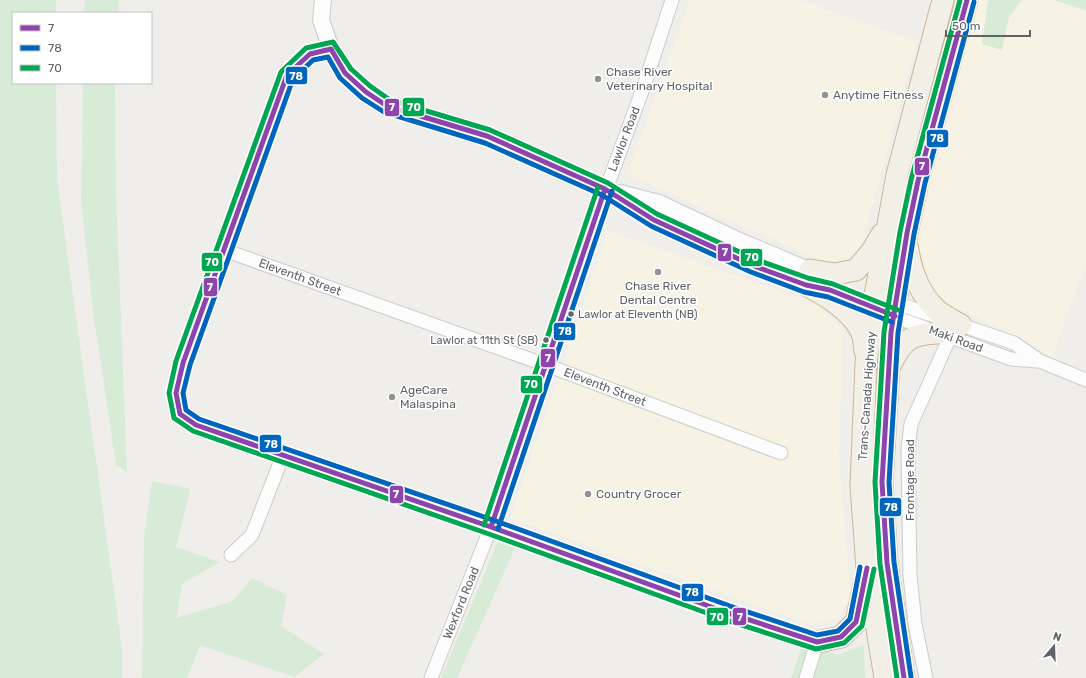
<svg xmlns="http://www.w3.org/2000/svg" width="1086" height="678" viewBox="0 0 1086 678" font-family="Rubik,sans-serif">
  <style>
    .commercial { fill: #f7f3e4 }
    .green { fill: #d8ebd6 }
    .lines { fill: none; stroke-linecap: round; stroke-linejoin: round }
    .minor-casing { stroke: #cbcccc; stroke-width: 15 }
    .tertiary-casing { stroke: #cbcccc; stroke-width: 18 }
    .trunk-casing { stroke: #c8b996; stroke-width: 23 }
    .minor { stroke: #fdfcfc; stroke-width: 13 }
    .tertiary { stroke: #fdfcfc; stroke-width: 16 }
    .trunk { stroke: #f2f0e6; stroke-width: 21 }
    .bus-1-casing { stroke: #fff; stroke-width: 8 }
    .bus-2-casing { stroke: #fff; stroke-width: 8 }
    .bus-3-casing { stroke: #fff; stroke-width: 8 }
    .bus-1 { stroke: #8e44ad; stroke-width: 5 }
    .bus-2 { stroke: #0065bd; stroke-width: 5 }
    .bus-3 { stroke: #00a651; stroke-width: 5 }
    .poi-dot { fill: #919496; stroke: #fff; stroke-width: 1.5 }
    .bus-dot { fill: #5f6368; stroke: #fff; stroke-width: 1.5 }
    .labels { text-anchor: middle; stroke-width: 3; stroke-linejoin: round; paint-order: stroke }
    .bus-label { font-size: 11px; fill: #5f6368; stroke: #fff; text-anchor: start }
    .poi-label { font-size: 12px; fill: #5f6368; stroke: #fff; text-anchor: start }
    .street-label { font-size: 12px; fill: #5f6368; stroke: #fff }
    .line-badge { stroke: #fff; stroke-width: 1.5 }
    .badge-label { font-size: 11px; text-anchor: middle; font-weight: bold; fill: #fff }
  </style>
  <rect width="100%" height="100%" fill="#efeeea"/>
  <path class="commercial" d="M 690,0 L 801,0 L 917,42 L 859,254 L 826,263 L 627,174 Z
    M 975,0 L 1054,0 L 1086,12 L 1086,263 L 1052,358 L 1014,335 L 955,307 L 927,287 L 916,240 L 924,198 Z
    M 608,231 L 818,304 L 843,329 L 839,457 L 851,597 L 838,619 L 811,625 L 510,518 Z"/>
  <path class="green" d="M 0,0 L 56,0 L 56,13 L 13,13 L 13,83 L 56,83 L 57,179 L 122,649 L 122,678 L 0,678 Z
    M 85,0 L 119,0 L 118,13 L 84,13 Z
    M 988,0 L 1022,0 L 1009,17 L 1002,50 L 982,44 Z
    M 1054,0 L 1086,0 L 1086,10 Z
    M 83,83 L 115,83 L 116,192 L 127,472 L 116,465 L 93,311 L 81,200 Z
    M 152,481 L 190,489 L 176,547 L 220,562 L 182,584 L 176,618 L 233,601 L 252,578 L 287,595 L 281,626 L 324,654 L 294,677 L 200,645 L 187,678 L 142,678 L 144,538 Z
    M 498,541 L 515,548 L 457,678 L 441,678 Z
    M 803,643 L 837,655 L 864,645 L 865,678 L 791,678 Z"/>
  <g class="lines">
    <g class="minor-casing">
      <path id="minor" d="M 331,49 L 310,54 L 287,75 L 183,363 L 176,393 L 180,414 L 196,425 L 491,527 L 728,613 L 817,642 L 806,678
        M 224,250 L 546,365 L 781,453
        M 896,303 L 1014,343 L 1040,361 L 1086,380
        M 887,314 L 1011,359 L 1038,361
        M 231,555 L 252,535 L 283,455
        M 431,678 L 491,527 L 582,255 L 645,83 L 672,0
        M 926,678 L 915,624 L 910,575 L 908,449 L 911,424 L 950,337"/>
    </g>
    <g class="tertiary-casing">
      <path id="tertiary" d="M 323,0 L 321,20 L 331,49 L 345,73 L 366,92 L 387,106 L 487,136 L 605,189 L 654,220 L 754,266 L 806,285 L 830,290 L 857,299 L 873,309
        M 620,193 L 659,203 L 735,239 L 820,275"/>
    </g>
    <g class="trunk-casing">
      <path id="trunk" d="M 908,249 C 911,272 921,297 939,312 C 946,317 954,321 961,325
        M 810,270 L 835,274 L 856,270 L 872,251 L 882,234
        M 806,285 C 826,296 855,312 863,336 C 864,341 864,346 865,351
        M 891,364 C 903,340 910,334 938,333
        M 817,642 L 841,637 L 856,622 L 865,581
        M 885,678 L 867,568 L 861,486 L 866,363 L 875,295 L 897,175 L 943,0
        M 904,678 L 887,563 L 882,482 L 891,332 L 907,233 L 918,181 L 967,0"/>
    </g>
    <use href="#minor" class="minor"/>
    <use href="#tertiary" class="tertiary"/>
    <use href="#trunk" class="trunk"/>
    <g class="bus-1-casing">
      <path id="bus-1" d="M 491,527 L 605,189
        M 867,568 L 856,622 L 841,637 L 817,642 L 728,613 L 491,527 L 196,425 L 180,414 L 176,393 L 183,363 L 287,75 L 310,54 L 331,49 L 345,73 L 366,92 L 387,106 L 487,136 L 605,189 L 654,220 L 754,266 L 806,285 L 830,290 L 895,316
        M 904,678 L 887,563 L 882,482 L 891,332 L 907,233 L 918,181 L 967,0"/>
    </g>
    <g class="bus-2-casing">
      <path id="bus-2" d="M 498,529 L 612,191
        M 860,567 L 850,619 L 838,631 L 817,635 L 730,606 L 493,520 L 199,419 L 186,410 L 183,393 L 190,365 L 293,79 L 313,60 L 328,57 L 340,78 L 362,98 L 384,112 L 485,143 L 602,195 L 651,226 L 751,272 L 804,292 L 828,297 L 892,322
        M 911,677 L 894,562 L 889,482 L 898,333 L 914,234 L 925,183 L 974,2"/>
    </g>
    <g class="bus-3-casing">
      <path id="bus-3" d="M 484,525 L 598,187
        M 874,569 L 862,626 L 844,643 L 816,649 L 726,620 L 489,534 L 193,431 L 174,418 L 169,393 L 176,361 L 281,72 L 306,48 L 333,42 L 351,69 L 370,86 L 390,100 L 490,130 L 608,183 L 657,214 L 757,260 L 808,278 L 833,284 L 898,310
        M 897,678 L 880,564 L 875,482 L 884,332 L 900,232 L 911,180 L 960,0"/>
    </g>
    <use href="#bus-1" class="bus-1"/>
    <use href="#bus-2" class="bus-2"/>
    <use href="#bus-3" class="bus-3"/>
  </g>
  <g class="poi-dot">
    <circle cx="598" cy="79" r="4"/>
    <circle cx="825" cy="95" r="4"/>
    <circle cx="658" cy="272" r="4"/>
    <circle cx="392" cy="397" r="4"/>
    <circle cx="588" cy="494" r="4"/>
  </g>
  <g class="bus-dot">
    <circle cx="571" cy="314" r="3.5"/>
    <circle cx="546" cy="340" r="3.5"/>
  </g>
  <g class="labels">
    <g class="bus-label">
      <text x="578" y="318">Lawlor at Eleventh (NB)</text>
      <text x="538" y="344" text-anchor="end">Lawlor at 11th St (SB)</text>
    </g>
    <g class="poi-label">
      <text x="606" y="76">Chase River<tspan x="606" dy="14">Veterinary Hospital</tspan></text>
      <text x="833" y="99">Anytime Fitness</text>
      <text x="658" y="290" text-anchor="middle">Chase River<tspan x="658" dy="14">Dental Centre</tspan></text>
      <text x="400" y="394">AgeCare<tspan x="400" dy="14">Malaspina</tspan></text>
      <text x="596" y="498">Country Grocer</text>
    </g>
    <g class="street-label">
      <text transform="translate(624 139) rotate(-69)" y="4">Lawlor Road</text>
      <text transform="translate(300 277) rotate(20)" y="4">Eleventh Street</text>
      <text transform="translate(956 339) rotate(20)" y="4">Maki Road</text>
      <text transform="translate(605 387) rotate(21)" y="4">Eleventh Street</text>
      <text transform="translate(867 396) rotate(-86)" y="4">Trans-Canada Highway</text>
      <text transform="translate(910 480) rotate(-90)" y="4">Frontage Road</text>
      <text transform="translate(461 603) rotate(-68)" y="4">Wexford Road</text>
    </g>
  </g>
  <g class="line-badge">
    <rect x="285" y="66" width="23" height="19" rx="4" fill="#0065bd"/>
    <rect x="402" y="97" width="23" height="20" rx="4" fill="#00a651"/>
    <rect x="384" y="98" width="16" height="19" rx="4" fill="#8e44ad"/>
    <rect x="926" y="129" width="23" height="19" rx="4" fill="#0065bd"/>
    <rect x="914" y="157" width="16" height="19" rx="4" fill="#8e44ad"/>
    <rect x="717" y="243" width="15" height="19" rx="4" fill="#8e44ad"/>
    <rect x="740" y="248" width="23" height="19" rx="4" fill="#00a651"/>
    <rect x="201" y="252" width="22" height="20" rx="4" fill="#00a651"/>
    <rect x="203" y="277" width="15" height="20" rx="4" fill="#8e44ad"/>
    <rect x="553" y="322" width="23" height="19" rx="4" fill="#0065bd"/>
    <rect x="540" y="348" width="16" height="20" rx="4" fill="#8e44ad"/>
    <rect x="520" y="375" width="23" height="19" rx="4" fill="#00a651"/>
    <rect x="259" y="434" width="23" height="19" rx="4" fill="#0065bd"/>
    <rect x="389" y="485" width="15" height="19" rx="4" fill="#8e44ad"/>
    <rect x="879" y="497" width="23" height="20" rx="4" fill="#0065bd"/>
    <rect x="681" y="583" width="23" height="19" rx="4" fill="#0065bd"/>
    <rect x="706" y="607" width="23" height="19" rx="4" fill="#00a651"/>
    <rect x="732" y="607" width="15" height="19" rx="4" fill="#8e44ad"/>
  </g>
  <g class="badge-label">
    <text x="296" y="80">78</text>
    <text x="414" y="111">70</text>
    <text x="392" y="111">7</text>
    <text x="937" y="142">78</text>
    <text x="922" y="170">7</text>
    <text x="725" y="256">7</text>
    <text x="752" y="261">70</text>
    <text x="212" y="266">70</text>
    <text x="210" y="291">7</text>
    <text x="565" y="335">78</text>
    <text x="548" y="362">7</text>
    <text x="531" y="388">70</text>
    <text x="271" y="448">78</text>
    <text x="396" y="498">7</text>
    <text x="891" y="511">78</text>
    <text x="692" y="596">78</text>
    <text x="717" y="621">70</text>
    <text x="740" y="621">7</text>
  </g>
  <rect x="12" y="12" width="140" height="72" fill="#ffffff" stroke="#bfc1c3"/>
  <rect x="20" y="25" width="20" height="6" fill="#8e44ad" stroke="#bfc1c3"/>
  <text x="48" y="32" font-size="12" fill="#5f6368">7</text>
  <rect x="20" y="45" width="20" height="6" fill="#0065bd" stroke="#bfc1c3"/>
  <text x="48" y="52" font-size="12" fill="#5f6368">78</text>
  <rect x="20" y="65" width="20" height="6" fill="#00a651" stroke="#bfc1c3"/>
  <text x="48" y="72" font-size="12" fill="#5f6368">70</text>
  <g transform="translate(1054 646) rotate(19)" stroke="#ffffff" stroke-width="3" paint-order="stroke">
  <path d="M0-3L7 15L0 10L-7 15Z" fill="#5f6368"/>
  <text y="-6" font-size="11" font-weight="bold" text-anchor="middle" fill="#5f6368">N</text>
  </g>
  <path d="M946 30v6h84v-6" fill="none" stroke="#5f6368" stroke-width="2"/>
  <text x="952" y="30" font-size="12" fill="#5f6368" stroke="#ffffff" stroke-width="3" paint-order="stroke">50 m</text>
</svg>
